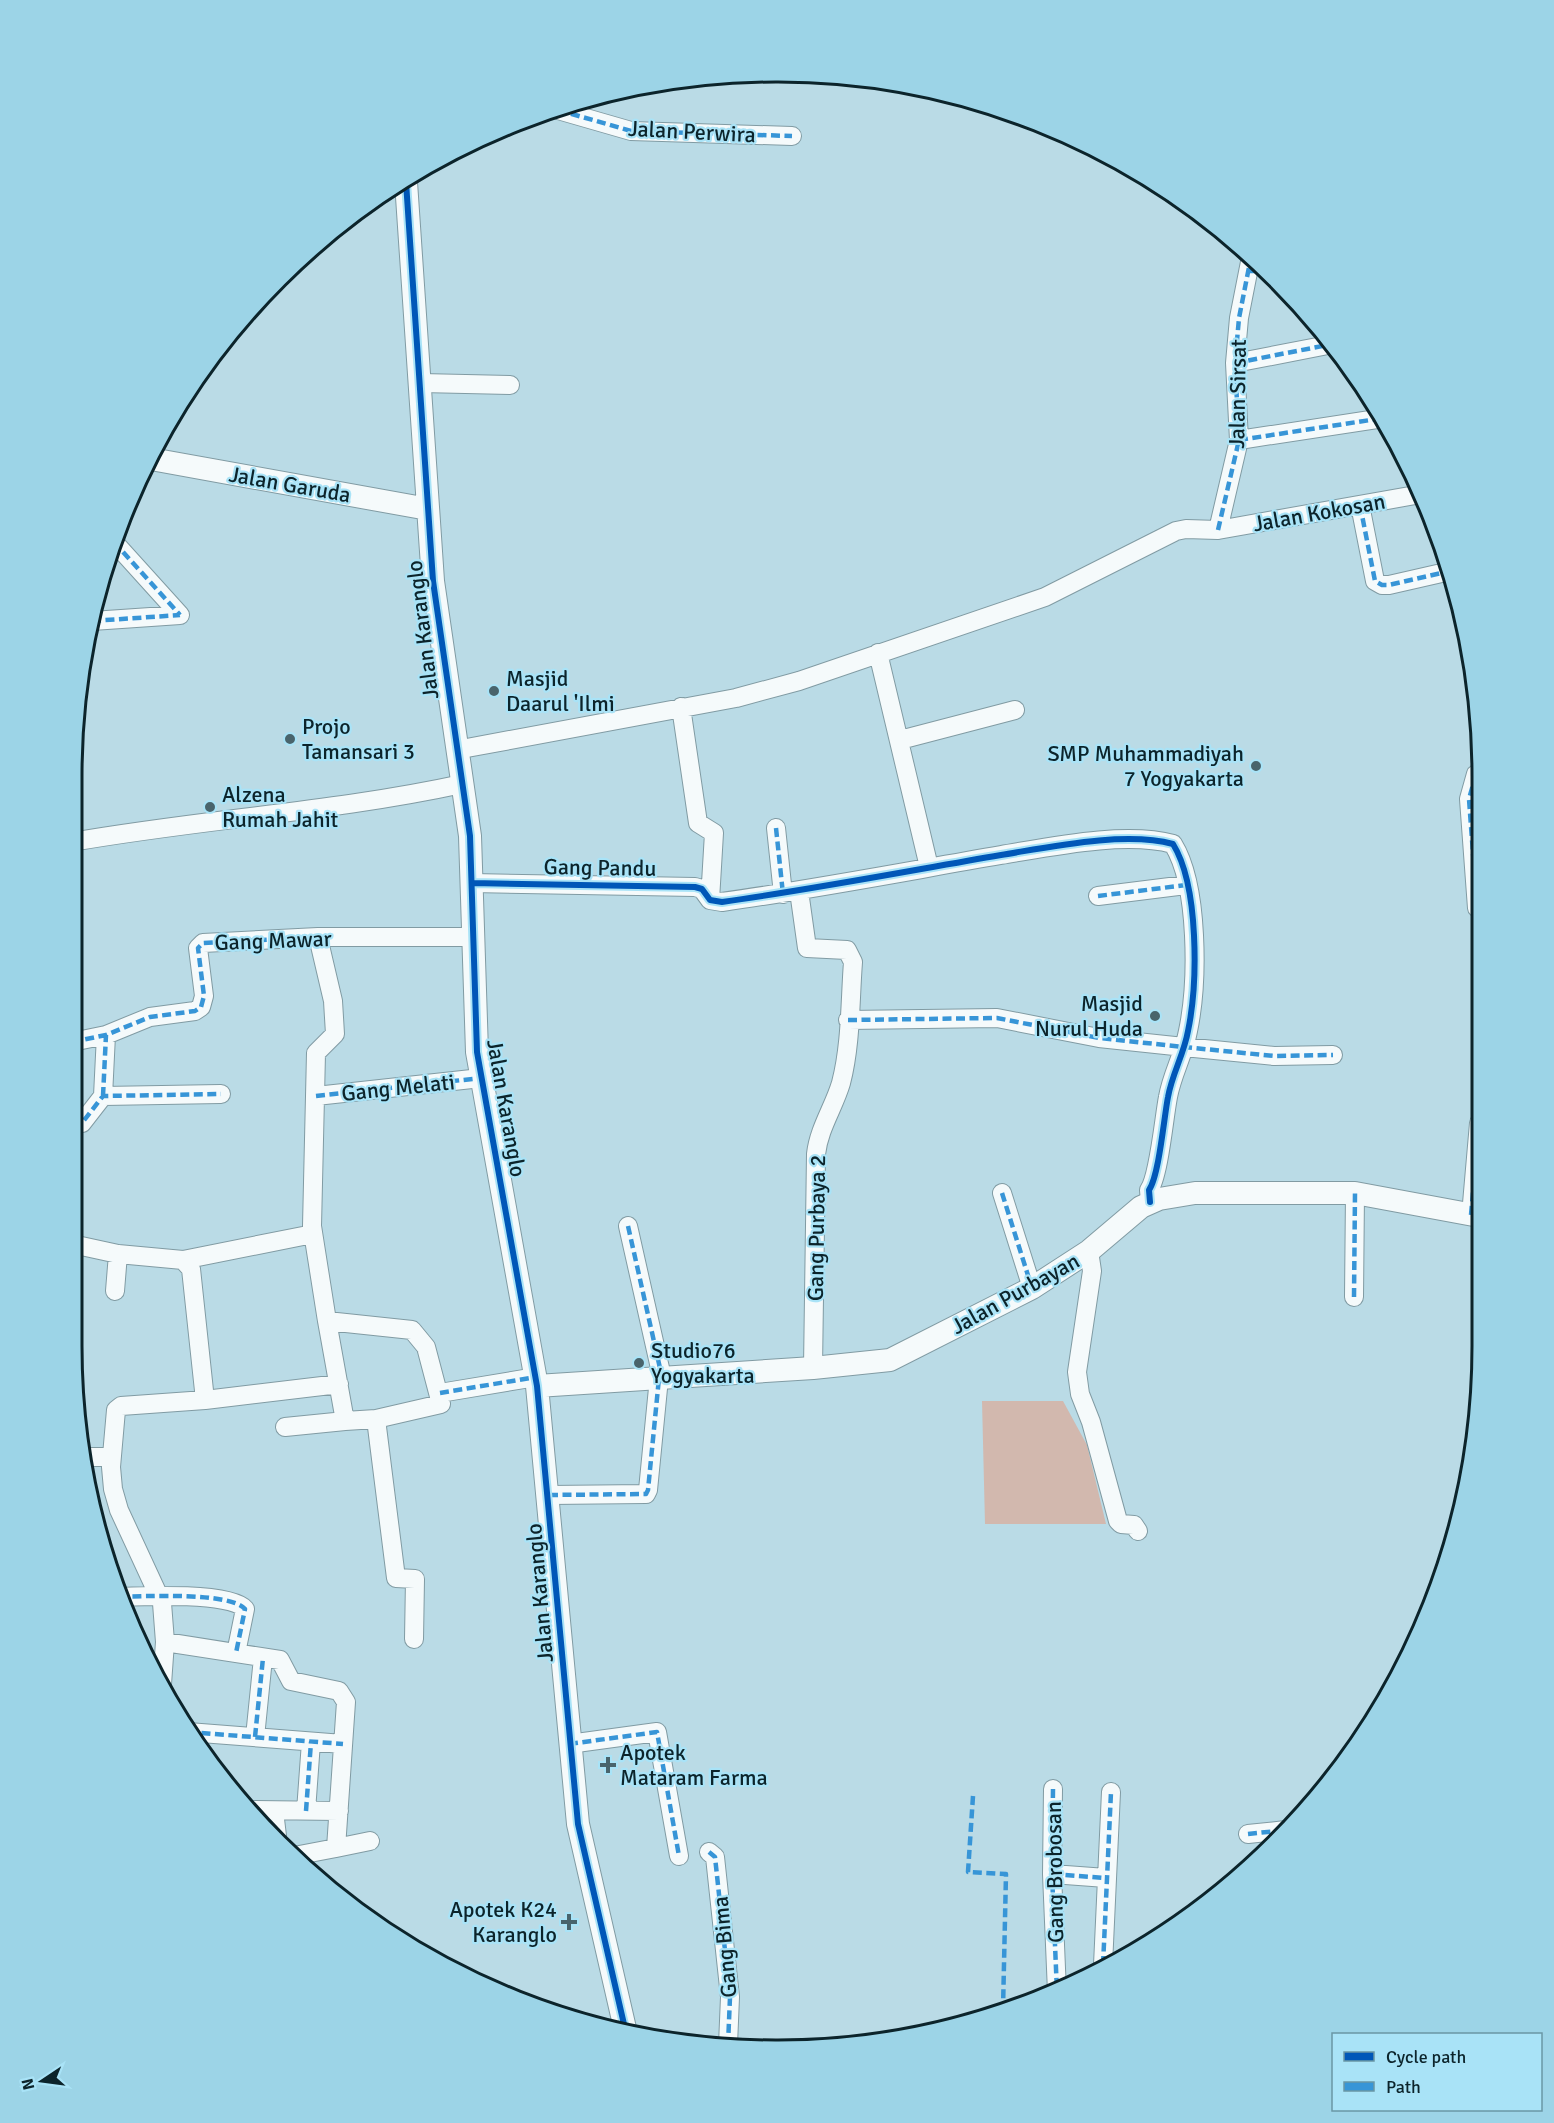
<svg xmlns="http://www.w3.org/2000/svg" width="1554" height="2123" viewBox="0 0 1554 2123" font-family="Signika,sans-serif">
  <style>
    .green { fill: #d2b8ae }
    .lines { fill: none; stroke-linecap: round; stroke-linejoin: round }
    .minor-casing { stroke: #819ba3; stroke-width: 20 }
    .tertiary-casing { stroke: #819ba3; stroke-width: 24 }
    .minor { stroke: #f5fafb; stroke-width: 18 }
    .tertiary { stroke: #f5fafb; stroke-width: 22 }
    .quiet { stroke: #3795d7; stroke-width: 4.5; stroke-dasharray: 9 4.5; stroke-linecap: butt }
    .cycleway-casing { stroke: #a9e3f7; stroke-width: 10 }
    .cycleway { stroke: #0057b8; stroke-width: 6 }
    .poi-dot { fill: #49646c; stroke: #a9e3f7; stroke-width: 2 }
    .labels { text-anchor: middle; stroke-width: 4.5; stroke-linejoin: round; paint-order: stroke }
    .street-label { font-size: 22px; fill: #0c242b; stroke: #a9e3f7 }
    .poi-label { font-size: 22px; fill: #0c242b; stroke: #a9e3f7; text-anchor: start }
    .rim { fill: none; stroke: #0c242b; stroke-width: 3 }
  </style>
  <rect width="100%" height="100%" fill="#badbe6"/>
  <path class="green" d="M 982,1401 L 1063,1401 L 1087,1445 L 1106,1524 L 985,1524 Z"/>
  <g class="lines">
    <g class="minor-casing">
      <path id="minor" d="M 558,110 L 631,131 L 792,136
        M 1235,363 L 1333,344
        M 421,383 L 510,385
        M 1239,440 L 1377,419
        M 1360,505 L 1375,581 L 1382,585 L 1389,585 L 1446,572
        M 1218,530 L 1239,440 L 1235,363 L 1239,318 L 1251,257
        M 114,542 L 180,615
        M 92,621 L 180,615
        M 878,653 L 929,867
        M 681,707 L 698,823 L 714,833 L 710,900
        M 900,740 L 1015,710
        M 456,750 L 736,698 L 799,681 L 1045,597 L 1176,531 L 1186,529 L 1218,530 L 1421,494
        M 1476,774 L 1469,799 L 1477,908
        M 776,828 L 783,894
        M 72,842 C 202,819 333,812 462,784
        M 472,883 L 695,887 L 702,889 L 710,900 L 722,902 C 815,889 908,871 1001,855 C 1050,847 1125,831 1173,844 C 1199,886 1198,983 1188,1031 C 1184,1054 1172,1074 1168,1097 C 1164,1117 1159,1176 1149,1190 L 1150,1202
        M 799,891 L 807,948 L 847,950 L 853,962 C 850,1001 851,1045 841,1083 C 834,1107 819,1128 816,1154 L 813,1368
        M 1098,896 L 1186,885
        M 318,937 L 333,1001 L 335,1034 L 316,1053 L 312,1226 L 327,1321 L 329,1332 L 345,1421 L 376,1419 L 441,1404 L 426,1347 L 412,1330 L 327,1321
        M 848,1020 L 997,1018 L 1099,1038 L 1184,1047 L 1274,1056 L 1333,1055
        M 72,1042 L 106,1035 L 150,1017 L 195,1011 L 201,1007 L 204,996 L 198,948 L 203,943 L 318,937 L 474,937
        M 103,1096 L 106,1035
        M 316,1096 L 481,1078
        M 72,1123 L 82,1123 L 103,1096 L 221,1094
        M 1002,1193 L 1032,1288
        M 1471,1215 L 1479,1123
        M 628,1226 L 662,1377
        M 72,1244 L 118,1254 L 183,1260 L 313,1234
        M 1089,1251 L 1092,1271 L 1077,1372 L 1080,1394 L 1091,1422 L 1118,1521 L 1121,1524 L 1134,1525 L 1138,1531
        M 183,1260 L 191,1269 L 205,1400
        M 115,1291 L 118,1254
        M 1354,1297 L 1355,1193
        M 440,1393 L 536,1377
        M 376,1419 L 396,1578 L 415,1579 L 414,1639
        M 285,1427 L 345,1421
        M 87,1457 L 111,1457
        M 549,1495 L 646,1494 L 648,1490 L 659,1378
        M 119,1597 C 143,1596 231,1592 245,1609 L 236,1653
        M 165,1642 L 162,1603 L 119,1510 L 113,1489 L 111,1467 L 116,1410 L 121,1406 L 205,1400 L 339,1384
        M 162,1684 L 165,1642 L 280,1660 L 291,1681 L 339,1691 L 346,1702 L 336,1848 L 294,1856
        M 188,1732 L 343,1744
        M 255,1737 L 263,1658
        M 569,1744 L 657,1732 L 679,1856
        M 1053,1789 L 1052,1874 L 1057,1992
        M 255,1810 L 339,1811
        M 274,1811 L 277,1836
        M 306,1811 L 311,1742
        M 1248,1834 L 1286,1830
        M 336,1848 L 370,1841
        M 709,1852 L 715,1857 L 730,1997 L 728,2045
        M 1052,1874 L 1106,1878
        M 1103,1965 L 1111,1792"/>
    </g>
    <g class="tertiary-casing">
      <path id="tertiary" d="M 406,182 L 433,581 L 470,836 L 477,1052 L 537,1386 L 578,1824 L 626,2033
        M 151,459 L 428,509
        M 537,1386 L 813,1368 L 890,1360 L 1032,1288 L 1089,1251 L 1141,1207 L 1159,1199 L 1195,1193 L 1355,1193 L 1479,1216"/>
    </g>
    <use href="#minor" class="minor"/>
    <use href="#tertiary" class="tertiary"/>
    <path class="quiet" d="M 558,110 L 631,131 L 792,136
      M 1247,271 L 1265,271
      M 1235,363 L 1333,344
      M 1239,440 L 1377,419
      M 1360,505 L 1375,581 L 1382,585 L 1389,585 L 1446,572
      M 1218,530 L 1239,440 L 1235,363 L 1239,318 L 1251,257
      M 114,542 L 180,615
      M 92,621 L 180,615
      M 1476,774 L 1469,799 L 1477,908
      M 776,828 L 783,894
      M 1098,896 L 1186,885
      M 848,1020 L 997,1018 L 1099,1038 L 1184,1047 L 1274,1056 L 1333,1055
      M 72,1042 L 106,1035 L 150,1017 L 195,1011 L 201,1007 L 204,996 L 198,948 L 203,943 L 318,937
      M 103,1096 L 106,1035
      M 316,1096 L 481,1078
      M 72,1123 L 82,1123 L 103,1096 L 221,1094
      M 1002,1193 L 1032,1288
      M 1471,1215 L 1479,1123
      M 628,1226 L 662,1377
      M 1354,1297 L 1355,1193
      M 440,1393 L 536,1377
      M 549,1495 L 646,1494 L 648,1490 L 659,1378
      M 119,1597 C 143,1596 231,1592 245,1609 L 236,1653
      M 188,1732 L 343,1744
      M 255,1737 L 263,1658
      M 569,1744 L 657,1732 L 679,1856
      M 1053,1789 L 1052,1874 L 1057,1992
      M 973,1796 L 968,1872 L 1006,1874 L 1003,2009
      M 306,1811 L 311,1742
      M 1248,1834 L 1286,1830
      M 709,1852 L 715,1857 L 730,1997 L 728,2045
      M 1052,1874 L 1106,1878
      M 1103,1965 L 1111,1792"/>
    <g class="cycleway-casing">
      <path id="cycleway" d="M 406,182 L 433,581 L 470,836 L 477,1052 L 537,1386 L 578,1824 L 626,2033
        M 472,883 L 695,887 L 702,889 L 710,900 L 722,902 C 815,889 908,871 1001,855 C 1050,847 1125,831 1173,844 C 1199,886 1198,983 1188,1031 C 1184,1054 1172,1074 1168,1097 C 1164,1117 1159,1176 1149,1190 L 1150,1202"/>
    </g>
    <use href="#cycleway" class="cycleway"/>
  </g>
  <g class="poi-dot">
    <circle cx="494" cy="691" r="6"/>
    <circle cx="290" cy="739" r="6"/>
    <circle cx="1256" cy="766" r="6"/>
    <circle cx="210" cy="807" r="6"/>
    <circle cx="1155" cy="1016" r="6"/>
    <circle cx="639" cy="1363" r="6"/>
    <path d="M605 1756h6v6h6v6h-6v6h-6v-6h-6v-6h6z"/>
    <path d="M566 1913h6v6h6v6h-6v6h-6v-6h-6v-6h6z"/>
  </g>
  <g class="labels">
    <g class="street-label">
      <text transform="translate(692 131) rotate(3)" y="8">Jalan Perwira</text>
      <text transform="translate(1237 394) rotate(-89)" y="8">Jalan Sirsat</text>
      <text transform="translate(290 484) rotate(10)" y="8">Jalan Garuda</text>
      <text transform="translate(1319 512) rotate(-10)" y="8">Jalan Kokosan</text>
      <text transform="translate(422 630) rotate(-97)" y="8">Jalan Karanglo</text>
      <text transform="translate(600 867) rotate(1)" y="8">Gang Pandu</text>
      <text transform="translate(273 940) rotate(-2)" y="8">Gang Mawar</text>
      <text transform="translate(398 1087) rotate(-6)" y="8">Gang Melati</text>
      <text transform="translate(507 1108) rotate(80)" y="8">Jalan Karanglo</text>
      <text transform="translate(816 1228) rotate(-89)" y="8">Gang Purbaya 2</text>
      <text transform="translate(1015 1293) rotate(-29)" y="8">Jalan Purbayan</text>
      <text transform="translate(539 1593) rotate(-95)" y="8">Jalan Karanglo</text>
      <text transform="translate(1054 1872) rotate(-91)" y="8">Gang Brobosan</text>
      <text transform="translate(724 1947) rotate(-95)" y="8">Gang Bima</text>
    </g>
    <g class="poi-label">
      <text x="506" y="686">Masjid<tspan x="506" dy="25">Daarul 'Ilmi</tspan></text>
      <text x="302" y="734">Projo<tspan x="302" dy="25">Tamansari 3</tspan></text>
      <text x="1244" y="761" text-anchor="end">SMP Muhammadiyah<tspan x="1244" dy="25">7 Yogyakarta</tspan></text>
      <text x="222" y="802">Alzena<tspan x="222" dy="25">Rumah Jahit</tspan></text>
      <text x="1143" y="1011" text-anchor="end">Masjid<tspan x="1143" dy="25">Nurul Huda</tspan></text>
      <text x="651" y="1358">Studio76<tspan x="651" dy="25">Yogyakarta</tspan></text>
      <text x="620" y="1760">Apotek<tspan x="620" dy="25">Mataram Farma</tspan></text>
      <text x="557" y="1917" text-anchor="end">Apotek K24<tspan x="557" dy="25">Karanglo</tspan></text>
    </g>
  </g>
  <path d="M0 0H1554V2123H0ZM776 82H778A694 694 0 0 1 1472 776V1346A694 694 0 0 1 778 2040H776A694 694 0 0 1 82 1346V776A694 694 0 0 1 776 82Z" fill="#9cd4e7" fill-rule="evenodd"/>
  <path class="rim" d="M776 82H778A694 694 0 0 1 1472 776V1346A694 694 0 0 1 778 2040H776A694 694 0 0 1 82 1346V776A694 694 0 0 1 776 82Z"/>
  <rect x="1332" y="2033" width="210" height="78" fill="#a9e3f7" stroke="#6a97a5" stroke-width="1.5"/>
  <rect x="1344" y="2052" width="30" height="9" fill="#0057b8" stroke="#6a97a5" stroke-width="1.5"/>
  <text x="1386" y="2063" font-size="18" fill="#0c242b">Cycle path</text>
  <rect x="1344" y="2082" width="30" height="9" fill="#3795d7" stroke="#6a97a5" stroke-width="1.5"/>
  <text x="1386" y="2093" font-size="18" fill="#0c242b">Path</text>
  <g transform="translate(42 2081) rotate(257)" stroke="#a9e3f7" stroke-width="4.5" paint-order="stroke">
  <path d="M0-4.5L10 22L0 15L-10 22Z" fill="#0c242b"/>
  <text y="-9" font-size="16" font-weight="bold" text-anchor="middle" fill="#0c242b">N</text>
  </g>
</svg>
